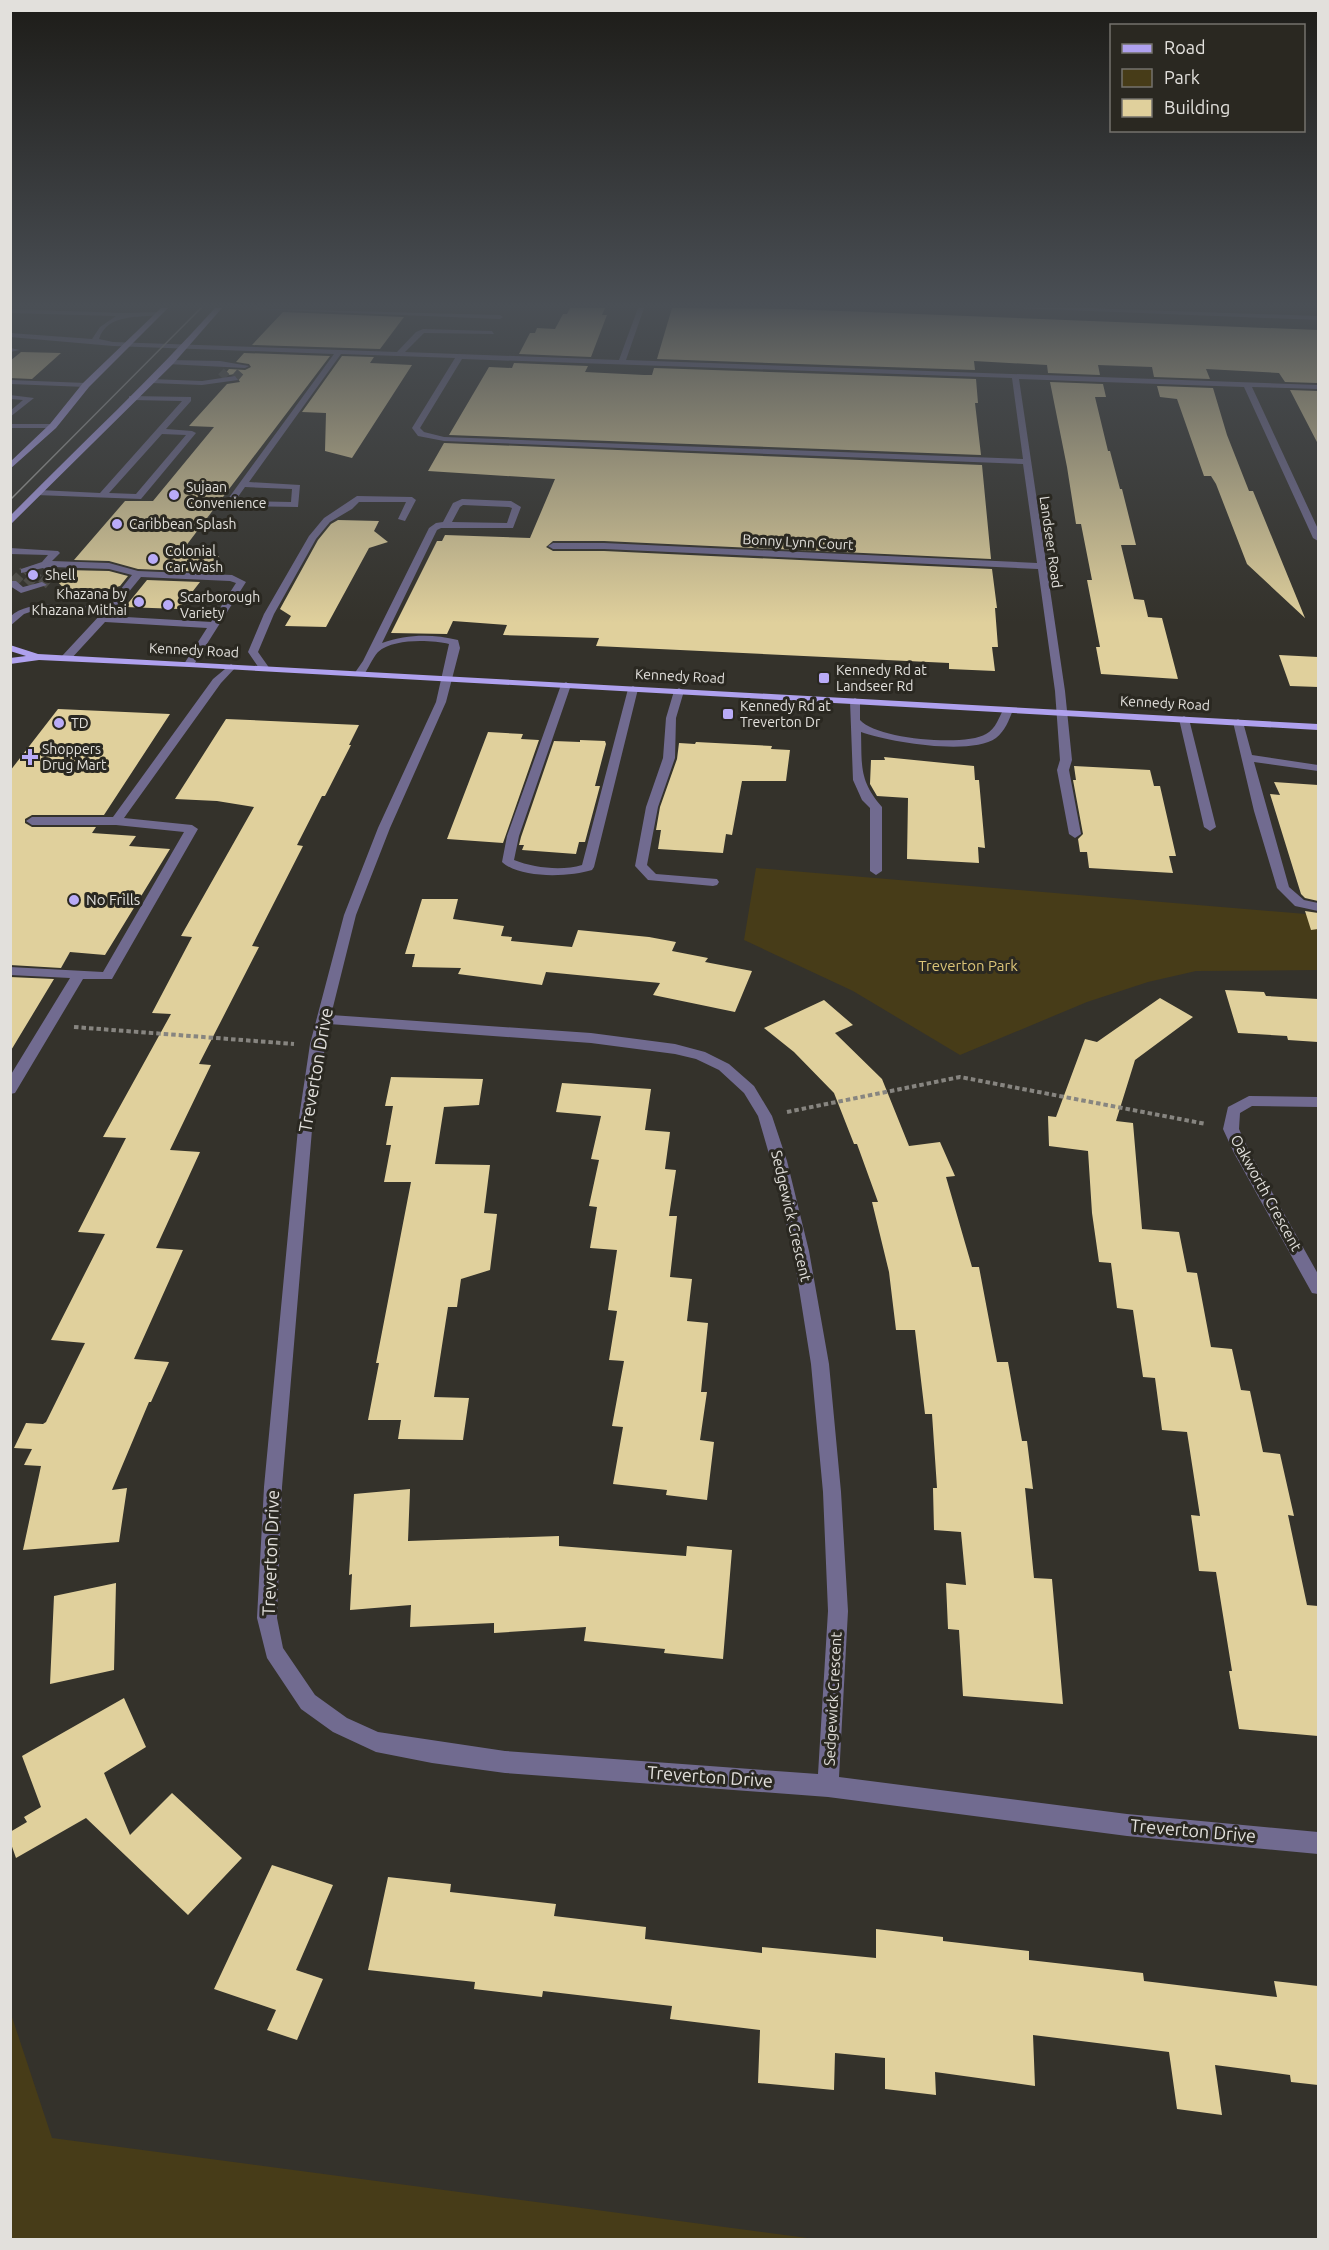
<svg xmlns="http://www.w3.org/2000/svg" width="1329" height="2250" viewBox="0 0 1329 2250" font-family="Ubuntu,sans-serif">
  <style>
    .green { fill: #473c18 }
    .building { fill: #e0d09c }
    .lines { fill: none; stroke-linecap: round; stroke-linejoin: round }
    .minor-tunnel-far1 { stroke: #4e4c46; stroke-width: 8; stroke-dasharray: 8 4; stroke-linecap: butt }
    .minor-tunnel { stroke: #4e4c46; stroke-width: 10; stroke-dasharray: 10 4.5; stroke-linecap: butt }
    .path { stroke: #878580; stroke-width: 4; stroke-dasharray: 4.5 3; stroke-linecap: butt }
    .minor { fill: #716b90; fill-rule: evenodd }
    .major { fill: #afa1ee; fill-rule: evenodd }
    .tram { stroke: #a19f9a; stroke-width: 1.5 }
    .poi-dot { fill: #b9abf7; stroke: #2a2821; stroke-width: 2 }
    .labels { text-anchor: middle; stroke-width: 6; stroke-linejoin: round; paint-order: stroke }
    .far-poi-label { font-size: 14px; fill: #e2e0dc; stroke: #2a2821; text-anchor: start }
    .far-street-label { font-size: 14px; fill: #e2e0dc; stroke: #2a2821 }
    .poi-label { font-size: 15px; fill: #e2e0dc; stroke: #2a2821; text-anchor: start }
    .park-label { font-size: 15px; fill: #dcc578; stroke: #2a2821 }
    .street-label { font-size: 15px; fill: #e2e0dc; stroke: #2a2821 }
    .near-street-label { font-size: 18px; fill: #e2e0dc; stroke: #2a2821 }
  </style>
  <rect width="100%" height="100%" fill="#34322b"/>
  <path class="green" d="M 756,868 L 1318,915 L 1318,970 L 1196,971 L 1148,982 L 1087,1002 L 960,1055 L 853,991 L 744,940 Z
    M 11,2014 L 52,2138 L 815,2239 L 11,2239 Z"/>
  <path class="building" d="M 570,308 L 605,308 L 602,315 L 607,315 L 591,357 L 519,354 L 530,333 L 535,333 L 537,328 L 555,329 L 563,314 L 567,314 Z
    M 672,308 L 791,309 L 1318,330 L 1318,383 L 1285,382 L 1279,373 L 1206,369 L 1210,379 L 1154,377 L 1152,367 L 1098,365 L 1100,375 L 1048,373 L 1047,365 L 974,361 L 975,370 L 657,359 Z
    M 283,312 L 404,317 L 380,349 L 252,345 Z
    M 21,352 L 61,353 L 32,379 L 10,378 L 10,361 Z
    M 244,353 L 330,356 L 179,555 L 219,556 L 208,572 L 138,569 L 109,561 L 74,560 L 125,501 L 153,501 L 214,427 L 189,426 L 227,384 L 240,382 L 235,374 L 223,376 L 229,369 L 245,370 L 251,367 L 249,364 L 236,362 Z
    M 342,356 L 374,357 L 370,363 L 412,365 L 352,458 L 325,451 L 326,413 L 302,412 Z
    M 514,363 L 588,366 L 585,372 L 644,375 L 652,375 L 654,368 L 976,379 L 978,403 L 975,403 L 981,455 L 449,435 L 489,367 L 512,368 Z
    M 1050,382 L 1103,384 L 1106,397 L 1095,397 L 1108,451 L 1110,451 L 1120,489 L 1122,489 L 1136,545 L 1121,545 L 1134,599 L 1144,600 L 1148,617 L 1162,618 L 1178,679 L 1101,674 L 1096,647 L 1100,647 L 1087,580 L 1092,580 L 1081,524 L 1076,524 L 1067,467 Z
    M 1157,386 L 1213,388 L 1227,435 L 1249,491 L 1253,491 L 1305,618 L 1247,564 L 1216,484 L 1211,476 L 1204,476 L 1177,399 L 1160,397 Z
    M 1290,390 L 1318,391 L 1318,444 Z
    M 444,443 L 982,465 L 991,559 L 604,541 L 553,541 L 546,547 L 553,551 L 604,551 L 992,569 L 997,608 L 995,608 L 998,647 L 992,647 L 995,671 L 949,669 L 949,663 L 596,646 L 599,638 L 503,635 L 507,625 L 453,621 L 447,634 L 391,633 L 437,541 L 442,541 L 445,535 L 530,538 L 555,479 L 428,471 Z
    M 338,520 L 379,521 L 374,531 L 388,542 L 369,548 L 326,627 L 285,626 L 291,616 L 280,609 L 318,540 L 331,524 Z
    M 65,570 L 109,571 L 128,576 L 120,586 L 74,599 L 56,580 Z
    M 147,580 L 200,582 L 179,609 L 125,607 Z
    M 1279,655 L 1318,657 L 1318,687 L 1290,686 Z
    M 58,709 L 170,714 L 104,815 L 32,815 L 25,819 L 25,823 L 32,827 L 96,827 L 92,833 L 136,836 L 129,846 L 170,849 L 105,955 L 70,952 L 61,968 L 10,965 L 10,771 Z
    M 226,719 L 359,725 L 349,745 L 351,745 L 325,796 L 322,796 L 297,845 L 303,846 L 252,946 L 259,947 L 199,1064 L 211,1065 L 170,1150 L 200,1152 L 156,1248 L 183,1250 L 134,1359 L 169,1362 L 151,1402 L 149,1402 L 112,1490 L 127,1488 L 119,1542 L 23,1550 L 41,1466 L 24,1465 L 32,1449 L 14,1448 L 26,1423 L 43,1424 L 46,1422 L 85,1343 L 51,1340 L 105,1234 L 78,1232 L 126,1138 L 103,1137 L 171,1014 L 152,1013 L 192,937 L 181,936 L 254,807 L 217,801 L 175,799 Z
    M 488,732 L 523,734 L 521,739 L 539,740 L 503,843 L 447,839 Z
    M 580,740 L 605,741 L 606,744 L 595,786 L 600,786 L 585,842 L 579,842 L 576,854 L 522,850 L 524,845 L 519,845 L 521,837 L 554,741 L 580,742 Z
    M 696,742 L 772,746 L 771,749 L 790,750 L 786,781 L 742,781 L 732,835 L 726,834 L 723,853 L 658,849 L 661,830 L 656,830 L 660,807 L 677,759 L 679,743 L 695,744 Z
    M 884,757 L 974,766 L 975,780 L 979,780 L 985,848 L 978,847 L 979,863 L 907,859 L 908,798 L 877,796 L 870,784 L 871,760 L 885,760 Z
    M 1074,766 L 1150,770 L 1154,786 L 1160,786 L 1176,856 L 1169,856 L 1173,873 L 1089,868 L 1087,852 L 1080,852 L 1078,839 L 1083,834 L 1073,780 L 1076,780 Z
    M 1274,782 L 1318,785 L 1318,901 L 1305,898 L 1301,894 L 1270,794 L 1280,795 Z
    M 422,899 L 458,899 L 453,919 L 504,926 L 501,936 L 512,937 L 511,941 L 572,947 L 578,930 L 649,937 L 676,942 L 672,951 L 708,958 L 705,962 L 752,971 L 735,1012 L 653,995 L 660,983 L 546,972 L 542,985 L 458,974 L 461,968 L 412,967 L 415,954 L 405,954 Z
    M 1305,911 L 1318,913 L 1318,929 L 1311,930 Z
    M 10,977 L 54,979 L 10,1052 Z
    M 1225,990 L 1264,992 L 1266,996 L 1318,999 L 1318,1042 L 1288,1040 L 1287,1036 L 1238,1033 Z
    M 1160,998 L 1193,1017 L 1135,1060 L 1116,1121 L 1133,1123 L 1142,1229 L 1179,1232 L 1187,1272 L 1197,1273 L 1211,1347 L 1232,1349 L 1241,1390 L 1250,1391 L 1263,1452 L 1280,1454 L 1294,1516 L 1288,1515 L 1307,1605 L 1318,1606 L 1318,1736 L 1239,1729 L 1229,1671 L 1232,1671 L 1216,1572 L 1199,1571 L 1191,1515 L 1200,1516 L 1187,1432 L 1162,1430 L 1155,1378 L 1143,1377 L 1133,1310 L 1117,1308 L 1111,1263 L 1099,1262 L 1092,1213 L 1088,1151 L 1049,1146 L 1048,1116 L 1056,1117 L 1085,1039 L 1097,1042 Z
    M 824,1000 L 853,1025 L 835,1033 L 882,1079 L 909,1146 L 940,1142 L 955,1176 L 946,1177 L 972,1267 L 979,1267 L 997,1362 L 1008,1362 L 1022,1441 L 1027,1441 L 1033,1489 L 1025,1488 L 1034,1578 L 1052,1579 L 1063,1704 L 963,1696 L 959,1630 L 948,1629 L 946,1583 L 966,1585 L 961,1532 L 934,1530 L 933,1488 L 937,1488 L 932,1414 L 925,1414 L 915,1330 L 896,1330 L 889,1272 L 872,1202 L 878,1202 L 857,1144 L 854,1144 L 834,1093 L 794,1052 L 764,1028 Z
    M 391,1077 L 483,1079 L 479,1105 L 444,1107 L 435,1164 L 490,1165 L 484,1213 L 497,1214 L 490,1270 L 461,1279 L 457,1307 L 448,1307 L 434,1397 L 469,1398 L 463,1440 L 398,1439 L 401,1420 L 368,1420 L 379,1363 L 376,1363 L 411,1182 L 384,1182 L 391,1145 L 386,1145 L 393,1106 L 385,1106 Z
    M 562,1083 L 651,1089 L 645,1130 L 670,1132 L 665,1169 L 676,1170 L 669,1216 L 677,1216 L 670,1277 L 692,1279 L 687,1321 L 708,1323 L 701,1392 L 707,1392 L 700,1440 L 714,1442 L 707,1500 L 666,1495 L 667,1490 L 613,1484 L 623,1427 L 612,1426 L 624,1361 L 609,1360 L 617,1311 L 608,1310 L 617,1250 L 590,1248 L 597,1207 L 589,1206 L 599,1160 L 591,1159 L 601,1116 L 556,1112 Z
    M 410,1489 L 408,1541 L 559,1536 L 559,1546 L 686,1556 L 687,1546 L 732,1550 L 723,1659 L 664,1653 L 665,1649 L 584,1641 L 586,1627 L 494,1633 L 494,1623 L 410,1627 L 411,1605 L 350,1610 L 352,1574 L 349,1575 L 354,1494 Z
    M 116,1583 L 114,1670 L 50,1684 L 54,1596 Z
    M 124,1698 L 146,1747 L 104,1773 L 130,1835 L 172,1793 L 242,1858 L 188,1915 L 86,1818 L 16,1858 L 10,1841 L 10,1832 L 27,1822 L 24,1817 L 41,1807 L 22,1756 Z
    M 272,1865 L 333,1885 L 296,1970 L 323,1979 L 297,2040 L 267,2030 L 276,2010 L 214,1989 Z
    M 388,1877 L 451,1884 L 450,1892 L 556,1904 L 554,1916 L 646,1927 L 645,1939 L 762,1953 L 762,1947 L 876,1958 L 876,1929 L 943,1937 L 943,1941 L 1029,1951 L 1029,1960 L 1143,1973 L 1144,1981 L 1277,1997 L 1274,1981 L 1318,1986 L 1318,2085 L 1291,2082 L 1290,2075 L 1215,2065 L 1222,2115 L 1177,2109 L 1169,2052 L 1033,2035 L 1035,2086 L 935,2072 L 936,2095 L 885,2089 L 885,2058 L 835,2053 L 834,2090 L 758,2083 L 760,2030 L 670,2019 L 672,2006 L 543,1991 L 542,1997 L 474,1989 L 475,1982 L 368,1970 Z"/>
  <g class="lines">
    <path class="minor-tunnel-far1" d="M 221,377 L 228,370
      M 235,378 L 242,370"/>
    <path class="minor-tunnel" d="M 13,583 L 24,571
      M 27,584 L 38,572
      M 42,585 L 52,573"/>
    <path class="path" d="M 74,1027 L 294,1044
      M 787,1112 L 960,1077 L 1206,1124"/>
    <path class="minor" d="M 230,308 L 500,315 L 503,317 L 500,319 Z
      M 638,308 L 644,308 L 626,360 L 1318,385 L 1318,389 L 1252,387 L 1318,529 L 1318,541 L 1313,538 L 1244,387 L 1019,379 L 1065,691 L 1072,760 L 1069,770 L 1081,834 L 1075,838 L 1069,834 L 1057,770 L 1060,760 L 1055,691 L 1038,569 L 604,549 L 553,549 L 548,546 L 553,543 L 604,543 L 1037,563 L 1023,464 L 444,441 L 418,436 L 412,428 L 455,358 L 341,354 L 249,482 L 300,485 L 298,507 L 229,506 L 225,503 L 334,354 L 113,346 L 10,337 L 10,333 L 92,339 L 100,327 L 116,316 L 10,313 L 10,309 L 124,313 L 158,312 L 160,315 C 139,318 107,313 99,339 L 113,342 L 397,352 L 416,332 L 423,329 L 492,331 L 494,334 L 424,333 L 405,352 L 619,360 ZM 462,359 L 1012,378 L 1023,459 L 444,437 L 424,432 L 420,428 ZM 245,487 L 292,489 L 291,502 L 235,501 Z
      M 1017,308 L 1087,308 L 1318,316 L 1318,320 Z
      M 10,348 L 20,350 L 10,352 Z
      M 170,360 L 220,361 L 249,366 L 245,368 L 167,364 Z
      M 235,376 L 238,380 L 202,385 L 151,383 L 147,381 L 151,379 L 202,381 Z
      M 10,380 L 86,383 L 90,385 L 86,387 L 10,384 Z
      M 10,395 L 34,398 L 10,417 L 10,411 L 23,400 L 10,399 Z
      M 129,396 L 191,397 L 191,401 L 166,429 L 192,431 L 196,433 L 141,499 L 36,495 L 35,493 L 39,490 L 100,493 L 182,401 L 132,400 L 129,400 ZM 162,434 L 186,435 L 136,494 L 109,493 Z
      M 10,424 L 53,424 L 57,426 L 53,428 L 10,428 Z
      M 357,496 L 412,497 L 416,500 L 405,521 L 398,519 L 406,502 L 359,502 L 352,509 L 330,522 L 316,539 L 274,614 L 258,652 L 270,669 L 261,671 L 248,652 L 264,614 L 309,536 L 324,518 Z
      M 462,499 L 511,501 L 521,507 L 513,528 L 441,528 L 437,530 L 382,643 C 408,634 432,634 458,640 L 460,648 L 446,702 L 390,828 L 356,915 L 331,1015 L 591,1033 L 675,1044 L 705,1052 L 729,1064 L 754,1086 L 772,1116 L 787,1161 L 809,1251 L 829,1364 L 841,1492 L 848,1611 L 839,1777 L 1127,1814 L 1318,1832 L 1318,1854 L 1127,1836 L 828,1797 L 505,1773 L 432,1763 L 376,1752 L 333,1732 L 301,1709 L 267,1658 L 257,1618 L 264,1487 L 299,1118 L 310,1044 L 344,915 L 378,828 L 436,702 L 449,644 C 431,640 394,638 378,652 C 373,657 368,669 363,676 L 354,674 L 363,661 L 429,528 L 436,523 L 443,522 L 453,503 ZM 463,505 L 509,507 L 512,508 L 507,523 L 452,522 L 460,507 ZM 329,1024 L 591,1043 L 675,1054 L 696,1059 L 719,1070 L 744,1093 L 758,1116 L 771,1161 L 793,1251 L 811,1364 L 823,1492 L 828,1611 L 818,1774 L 505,1751 L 378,1732 L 347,1718 L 315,1695 L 283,1648 L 277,1618 L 282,1487 L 313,1118 Z
      M 10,548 L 58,551 L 60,553 L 52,561 L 109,563 L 138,571 L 232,575 L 246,582 L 193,666 L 184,664 L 207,628 L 105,622 L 70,660 L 66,661 L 61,658 L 62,656 L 101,614 L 33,611 L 24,614 L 10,626 L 10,617 C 30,597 79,607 106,608 L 132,575 L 109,569 L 52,567 L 55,570 L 50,573 L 43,568 L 21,573 L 21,569 L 42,562 L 48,555 L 10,554 ZM 141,577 L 230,581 L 236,583 L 211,622 L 109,616 Z
      M 10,581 L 16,581 L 23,587 L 42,582 L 47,585 L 21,593 L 10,586 Z
      M 231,664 L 236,667 L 221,683 L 124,818 L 192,825 L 198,829 L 112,979 L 83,979 L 15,1093 L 10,1094 L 10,1076 L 70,978 L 10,975 L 10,967 L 103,972 L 184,832 L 116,825 L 32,825 L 26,821 L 32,817 L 113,817 L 213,679 Z
      M 566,682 L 571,685 L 519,836 L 514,860 C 534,868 562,871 582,865 L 628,689 L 633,686 L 638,689 L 594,867 L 592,870 C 570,877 520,879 502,862 L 507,836 L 561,685 Z
      M 679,688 L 684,691 L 676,718 L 675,758 L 658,807 L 647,865 L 656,874 L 717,879 L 719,882 L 717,885 L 713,886 L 648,880 L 635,866 L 646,807 L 663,758 L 666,718 L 674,691 Z
      M 855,698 L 860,701 L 860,720 C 876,739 965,747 986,734 C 996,729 999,717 1004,708 L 1012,708 L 1013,710 C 1009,720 1005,731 996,738 C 971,756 889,742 861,732 C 862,767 859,780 882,807 L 882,871 L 876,875 L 870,871 L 870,808 L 862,800 L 853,780 L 850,701 Z
      M 1184,716 L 1189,719 L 1216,827 L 1210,831 L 1204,827 L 1179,719 Z
      M 1238,719 L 1243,722 L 1252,755 L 1318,765 L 1318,771 L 1254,762 L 1289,887 L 1304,900 L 1318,903 L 1318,911 L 1295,906 L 1277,888 L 1254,811 L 1233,722 Z
      M 1249,1096 L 1318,1097 L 1318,1107 L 1252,1106 L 1240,1113 L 1239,1129 L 1250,1153 L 1318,1274 L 1318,1294 L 1312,1293 L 1234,1153 L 1223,1129 L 1228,1107 Z"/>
    <path class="major" d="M 161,308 L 168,308 L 89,387 L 56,428 L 10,469 L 10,462 L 50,424 L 83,383 Z
      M 215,308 L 222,308 L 173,364 L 10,525 L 10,516 C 78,447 150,380 215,308 Z
      M 10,645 L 38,654 L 1318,724 L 1318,730 L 189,667 L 39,660 L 10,664 L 10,658 L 26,656 L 10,651 Z"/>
    <path class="tram" d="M 10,500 L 201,308"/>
  </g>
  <linearGradient id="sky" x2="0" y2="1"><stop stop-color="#1d1c18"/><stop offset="0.49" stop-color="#4a4f55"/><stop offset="1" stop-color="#4a4f55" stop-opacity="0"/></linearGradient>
  <rect width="1329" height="623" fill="url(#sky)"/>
  <g class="poi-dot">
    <circle cx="174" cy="495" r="6"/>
    <circle cx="117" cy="524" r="6"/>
    <circle cx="153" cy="559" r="6"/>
    <circle cx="33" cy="575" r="6"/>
    <circle cx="139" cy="602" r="6"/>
    <circle cx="168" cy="605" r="6"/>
    <rect x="818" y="672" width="12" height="12" rx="3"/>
    <rect x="722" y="708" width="12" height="12" rx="3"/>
    <circle cx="59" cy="723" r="6"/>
    <path d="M27 748h6v6h6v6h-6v6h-6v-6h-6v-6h6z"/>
    <circle cx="74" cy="900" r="6"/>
  </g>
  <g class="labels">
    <g class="far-poi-label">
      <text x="186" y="492">Sujaan<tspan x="186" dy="16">Convenience</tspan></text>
      <text x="129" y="529">Caribbean Splash</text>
      <text x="165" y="556">Colonial<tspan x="165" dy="16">Car Wash</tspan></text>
      <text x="45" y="580">Shell</text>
      <text x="127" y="599" text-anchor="end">Khazana by<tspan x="127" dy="16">Khazana Mithai</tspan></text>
      <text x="180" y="602">Scarborough<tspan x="180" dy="16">Variety</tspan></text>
      <text x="836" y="675">Kennedy Rd at<tspan x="836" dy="16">Landseer Rd</tspan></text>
      <text x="740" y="711">Kennedy Rd at<tspan x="740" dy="16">Treverton Dr</tspan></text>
      <text x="71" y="728">TD</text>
      <text x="42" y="754">Shoppers<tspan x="42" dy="16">Drug Mart</tspan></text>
    </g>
    <g class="far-street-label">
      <text transform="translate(798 542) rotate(3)" y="5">Bonny Lynn Court</text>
      <text transform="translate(1051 542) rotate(82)" y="5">Landseer Road</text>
      <text transform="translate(194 650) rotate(3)" y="5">Kennedy Road</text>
      <text transform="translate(680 676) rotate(3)" y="5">Kennedy Road</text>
      <text transform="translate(1165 703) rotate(3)" y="5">Kennedy Road</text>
    </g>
    <g class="poi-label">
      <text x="86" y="905">No Frills</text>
    </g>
    <g class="park-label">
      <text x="968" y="971">Treverton Park</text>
    </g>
    <g class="street-label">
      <text transform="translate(1266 1193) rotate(61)" y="5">Oakworth Crescent</text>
      <text transform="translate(791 1216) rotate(77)" y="5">Sedgewick Crescent</text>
      <text transform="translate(833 1699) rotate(-87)" y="5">Sedgewick Crescent</text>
    </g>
    <g class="near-street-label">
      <text transform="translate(316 1070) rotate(-80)" y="6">Treverton Drive</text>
      <text transform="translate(271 1553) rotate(-88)" y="6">Treverton Drive</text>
      <text transform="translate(710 1777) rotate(4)" y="6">Treverton Drive</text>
      <text transform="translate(1193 1831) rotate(5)" y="6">Treverton Drive</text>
    </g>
  </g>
  <rect width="1329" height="2250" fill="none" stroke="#e2e0dc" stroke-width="24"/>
  <rect x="1110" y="24" width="195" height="108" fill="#2a2821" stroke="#74726c" stroke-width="1.5"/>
  <rect x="1122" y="44" width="30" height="9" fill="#afa1ee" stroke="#74726c" stroke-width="1.5"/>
  <text x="1164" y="54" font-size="18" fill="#e2e0dc">Road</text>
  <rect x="1122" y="69" width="30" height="18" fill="#473c18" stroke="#74726c" stroke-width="1.5"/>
  <text x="1164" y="84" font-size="18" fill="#e2e0dc">Park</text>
  <rect x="1122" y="99" width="30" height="18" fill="#e0d09c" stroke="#74726c" stroke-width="1.5"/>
  <text x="1164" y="114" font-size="18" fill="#e2e0dc">Building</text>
</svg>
